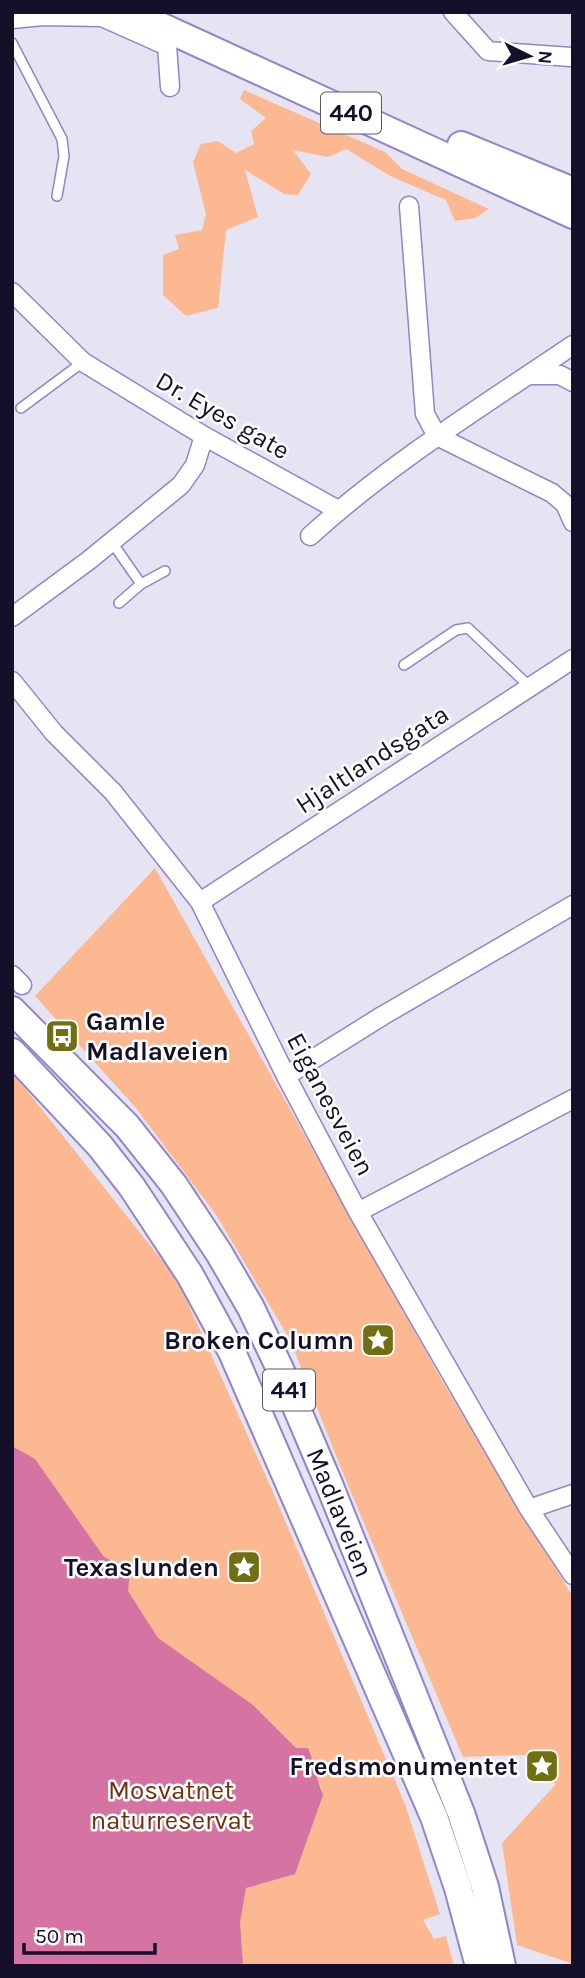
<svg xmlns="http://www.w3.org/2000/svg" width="585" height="1978" viewBox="0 0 585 1978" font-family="Karla,sans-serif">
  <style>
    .green { fill: #fcb891 }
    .water { fill: #d574a3 }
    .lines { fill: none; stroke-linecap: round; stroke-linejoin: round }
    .lane-casing { stroke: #9085c9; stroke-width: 12 }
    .street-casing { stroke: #9085c9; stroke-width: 21 }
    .primary-casing { stroke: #9085c9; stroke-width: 30 }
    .lane { stroke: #fff; stroke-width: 9 }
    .street { stroke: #fff; stroke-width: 18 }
    .primary { stroke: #fff; stroke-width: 26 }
    .labels { text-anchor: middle; stroke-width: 5; stroke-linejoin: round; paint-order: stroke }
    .shield { fill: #fff; stroke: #5b5869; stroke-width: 2 }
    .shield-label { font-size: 24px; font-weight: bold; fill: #151029 }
    .street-label { font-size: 26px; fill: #151029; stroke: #fff }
    .poi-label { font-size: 26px; font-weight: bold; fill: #151029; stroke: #fff; text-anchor: end }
    .park-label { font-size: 26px; fill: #6e3308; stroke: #fff }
  </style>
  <rect width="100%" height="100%" fill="#e6e4f3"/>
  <path class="green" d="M 244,90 L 385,152 L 402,169 L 489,209 L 475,218 L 455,221 L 446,200 L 392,177 L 346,149 L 328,157 L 293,150 L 311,174 L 298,195 L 284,194 L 245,170 L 258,217 L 226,230 L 218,308 L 186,316 L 163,295 L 163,255 L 179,249 L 175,235 L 202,230 L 206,214 L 193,162 L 201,144 L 218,141 L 236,153 L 254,144 L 251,131 L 266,118 L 240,99 Z
    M 155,868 L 444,1384 L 573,1597 L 573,1964 L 517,1945 L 502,1843 L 555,1785 L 547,1754 L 463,1757 L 347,1483 L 290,1340 L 217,1216 L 136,1108 L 35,996 Z
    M 12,1072 L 177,1279 L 270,1485 L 405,1804 L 440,1914 L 423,1920 L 434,1939 L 446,1936 L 454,1966 L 12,1966 Z"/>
  <path class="water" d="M 12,1446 L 35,1459 L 104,1557 L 130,1570 L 128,1591 L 158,1638 L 253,1705 L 296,1748 L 308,1748 C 315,1765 316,1779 323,1795 L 295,1874 L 246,1888 L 240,1922 L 243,1966 L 12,1966 Z"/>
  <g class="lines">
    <g class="lane-casing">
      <path id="lane" d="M 12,43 L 62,139 L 64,156 L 57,196
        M 21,408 L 83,362
        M 111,541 L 141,584
        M 119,603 L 141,584 L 165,571
        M 404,665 L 456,630 L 468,628 L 530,687"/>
    </g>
    <g class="street-casing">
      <path id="street" d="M 453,12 L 488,51 L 571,57
        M 12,19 L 43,16 L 102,17 L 167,46 L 170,87
        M 409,206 L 425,414 L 437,436 L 552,493 L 565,504 L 573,522
        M 12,292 L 83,362 L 204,436 L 338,510
        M 529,375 L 560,375 L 573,382
        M 310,536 C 390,463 483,406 573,345
        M 12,617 L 88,561 L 181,485 L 195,465 L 204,436
        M 12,681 L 54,733 L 113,792 L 200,902 L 286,1076 L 358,1212 L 529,1509 L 573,1575
        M 200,902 L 573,659
        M 12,975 L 22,985
        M 286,1076 L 382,1016 L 573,905
        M 358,1212 L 573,1099
        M 529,1509 L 573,1494"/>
    </g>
    <g class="primary-casing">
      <g id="primary">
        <path d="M 130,12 L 573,215"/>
        <path d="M 461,145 L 573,191"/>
        <path id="s1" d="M 12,1010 L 127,1126 L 174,1185 L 219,1253 L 251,1308 L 280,1369 L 329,1484 L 461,1813 L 485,1887 L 502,1966"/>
        <path d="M 12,1052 L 100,1146 L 132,1187 L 190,1275 L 232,1352 L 434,1817 L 458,1888 L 479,1966"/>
      </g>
    </g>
    <use href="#lane" class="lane"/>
    <use href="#street" class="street"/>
    <use href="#primary" class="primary"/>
  </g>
  <defs>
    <g id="bus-square" transform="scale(1.75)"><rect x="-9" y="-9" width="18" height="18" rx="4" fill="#6f7014" stroke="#fff"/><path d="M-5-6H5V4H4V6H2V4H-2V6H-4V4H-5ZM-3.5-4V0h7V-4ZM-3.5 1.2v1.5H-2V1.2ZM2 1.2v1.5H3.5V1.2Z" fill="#fff"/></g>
    <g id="sight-square" transform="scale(1.75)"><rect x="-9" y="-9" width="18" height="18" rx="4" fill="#6f7014" stroke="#fff"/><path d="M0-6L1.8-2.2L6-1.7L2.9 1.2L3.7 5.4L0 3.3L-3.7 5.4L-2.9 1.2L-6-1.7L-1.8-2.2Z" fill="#fff"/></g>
  </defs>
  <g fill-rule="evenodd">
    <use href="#bus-square" x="62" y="1036"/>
    <use href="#sight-square" x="378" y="1340"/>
    <use href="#sight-square" x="244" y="1567"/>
    <use href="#sight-square" x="542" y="1766"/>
  </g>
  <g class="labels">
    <g class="shield">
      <rect x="321" y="92.5" width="60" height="41" rx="5"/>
      <rect x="263" y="1369.5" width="52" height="41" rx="5"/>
    </g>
    <g class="shield-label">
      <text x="351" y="121">440</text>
      <text x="289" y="1398">441</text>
    </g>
    <g class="street-label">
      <text transform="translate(223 415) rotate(30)" y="9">Dr. Eyes gate</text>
      <text transform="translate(372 759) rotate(-33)" y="9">Hjaltlandsgata</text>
      <text transform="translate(331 1104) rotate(62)" y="9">Eiganesveien</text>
      <text dy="9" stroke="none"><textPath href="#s1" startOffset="607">Madlaveien</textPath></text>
    </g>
    <g class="poi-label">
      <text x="86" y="1030" text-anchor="start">Gamle<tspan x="86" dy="30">Madlaveien</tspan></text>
      <text x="354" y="1349">Broken Column</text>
      <text x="219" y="1576">Texaslunden</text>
      <text x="518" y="1775">Fredsmonumentet</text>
    </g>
    <g class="park-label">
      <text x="171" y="1799">Mosvatnet<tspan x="171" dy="30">naturreservat</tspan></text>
    </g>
  </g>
  <rect width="585" height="1978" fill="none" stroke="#151029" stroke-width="28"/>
  <g transform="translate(529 56) rotate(95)" stroke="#ffffff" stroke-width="5" paint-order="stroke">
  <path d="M0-5L12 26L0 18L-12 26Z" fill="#151029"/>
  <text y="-10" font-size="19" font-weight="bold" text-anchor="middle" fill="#151029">N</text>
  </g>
  <path d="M24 1943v10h131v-10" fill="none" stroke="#151029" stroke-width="3.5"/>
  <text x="35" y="1943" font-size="21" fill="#151029" stroke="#ffffff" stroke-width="5" paint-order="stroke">50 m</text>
</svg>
